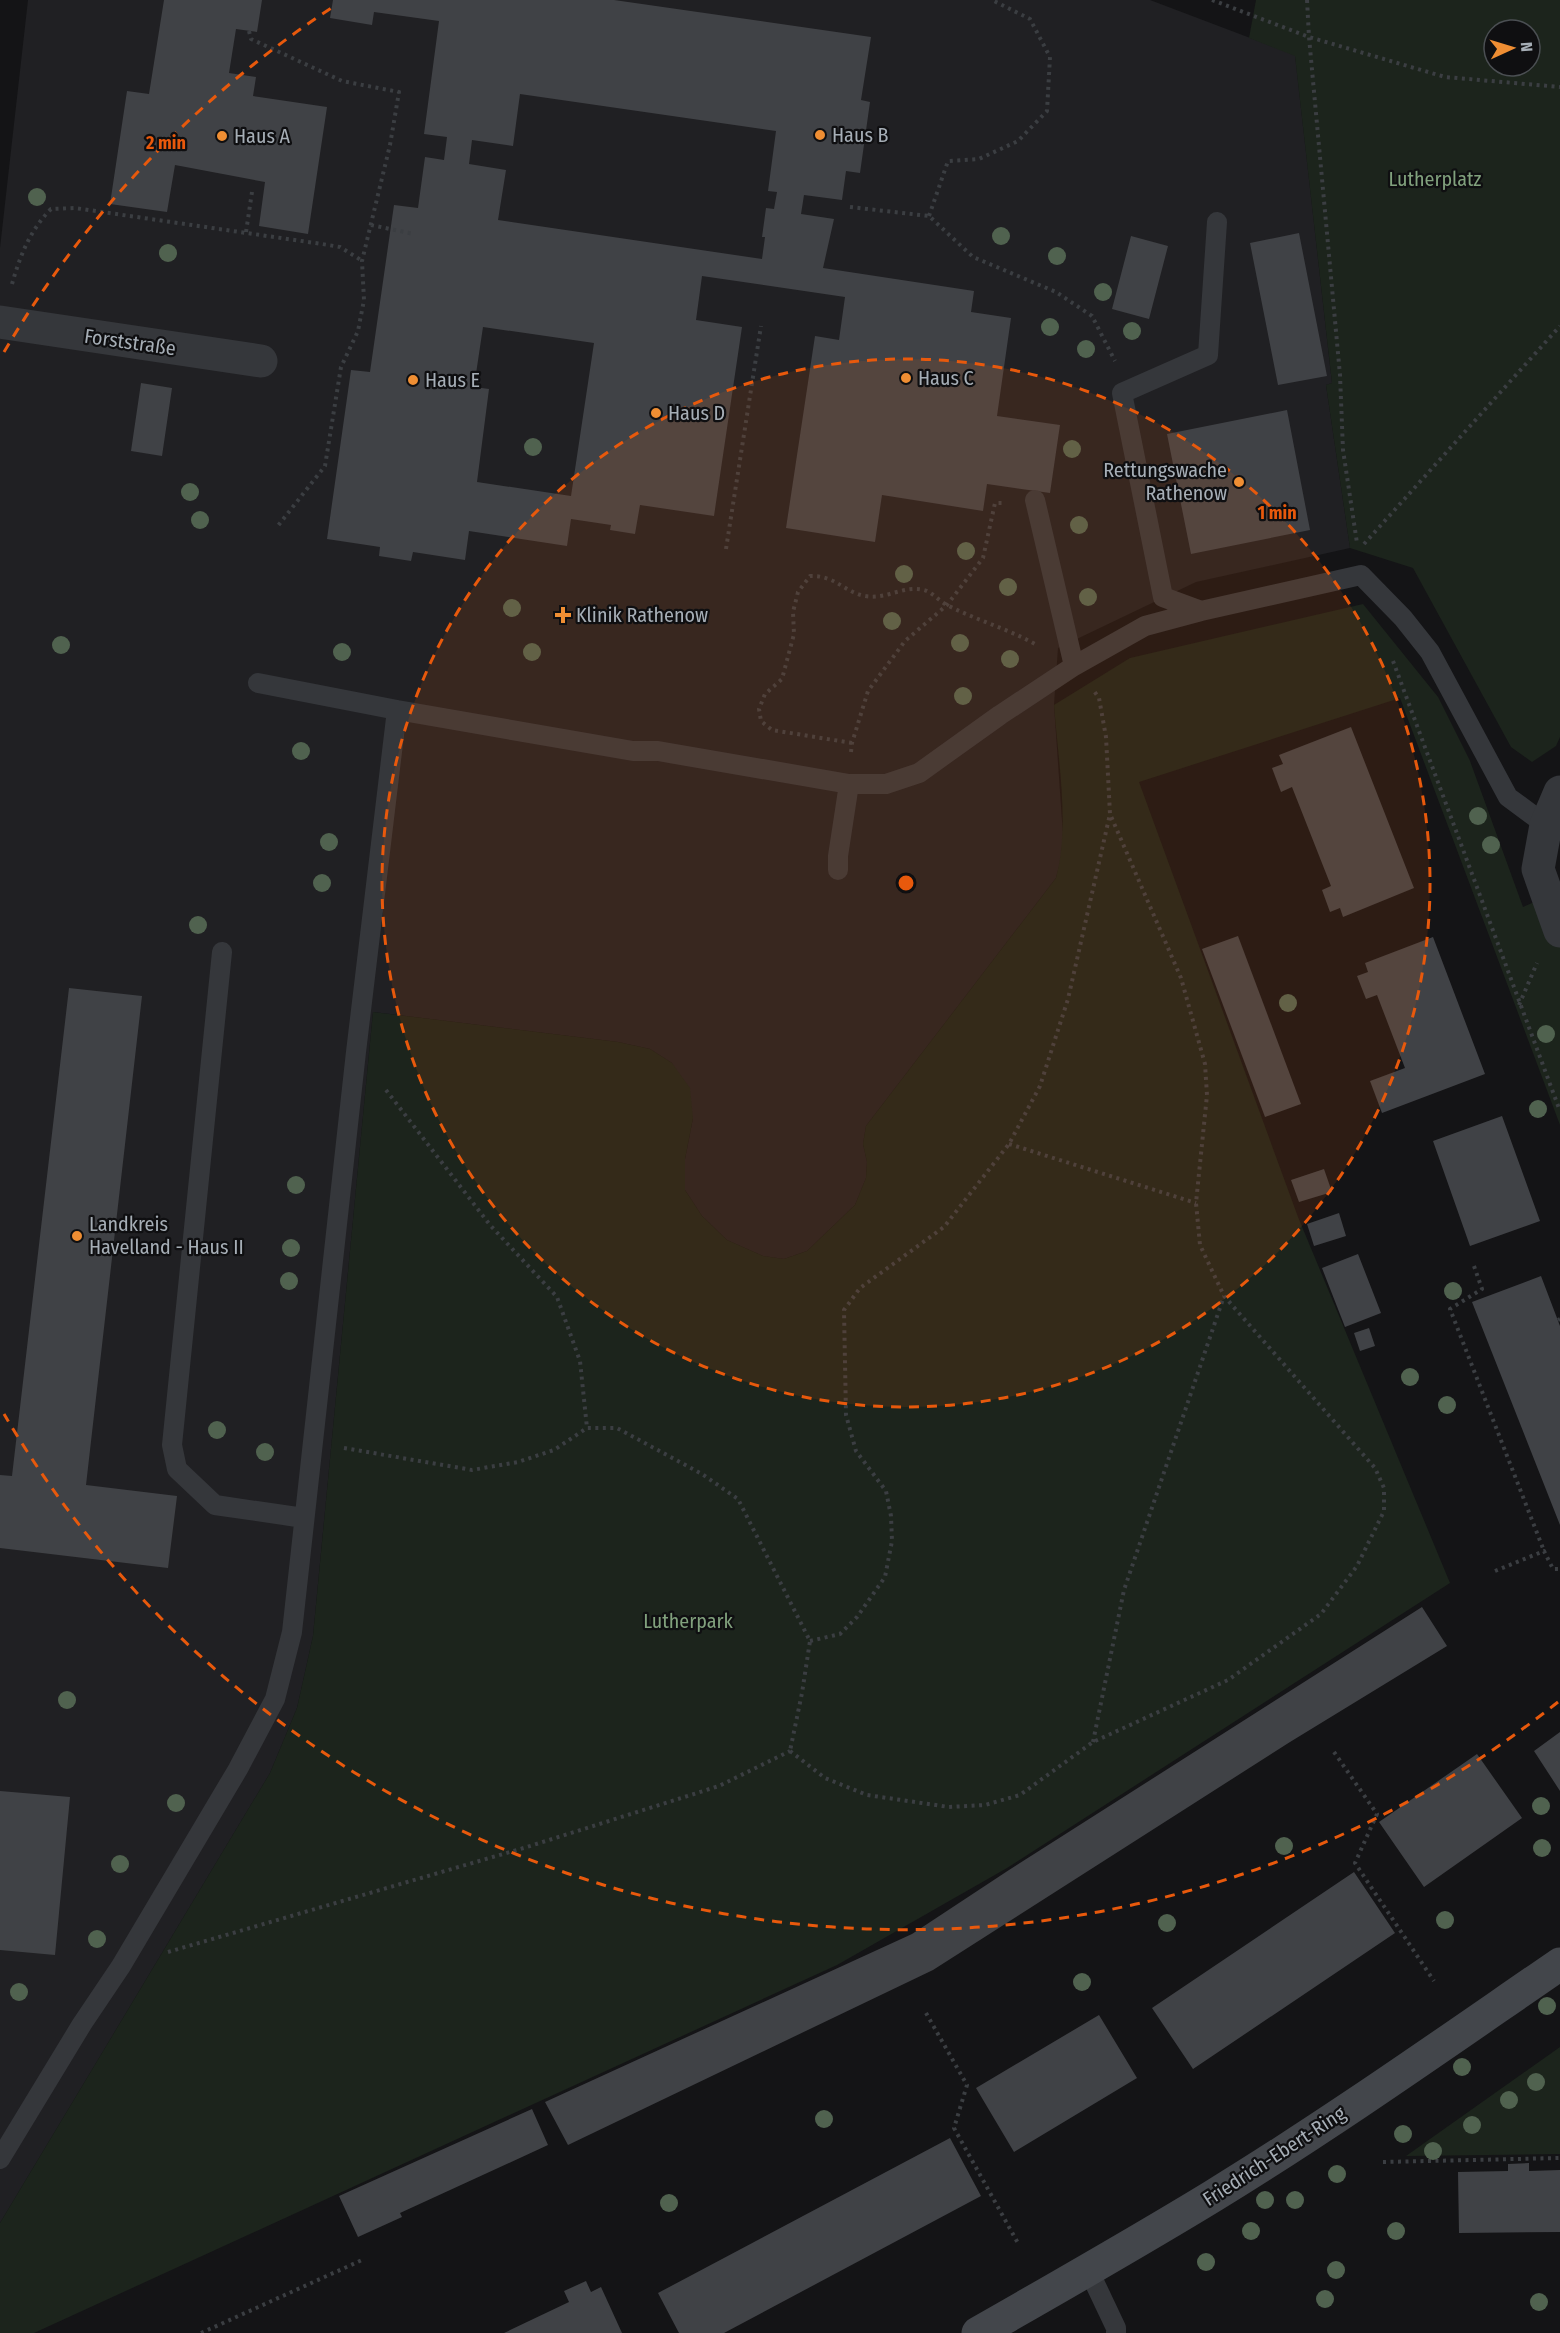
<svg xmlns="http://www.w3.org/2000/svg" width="1560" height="2333" viewBox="0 0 1560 2333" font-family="'Fira Sans Condensed',sans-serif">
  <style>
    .built { fill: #202023 }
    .green { fill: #1c241c; fill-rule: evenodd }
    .building { fill: #404246; fill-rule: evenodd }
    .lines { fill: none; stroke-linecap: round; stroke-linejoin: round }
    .path { stroke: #3b3e42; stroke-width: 4; stroke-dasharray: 3 4.5; stroke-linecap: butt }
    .service { stroke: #35373b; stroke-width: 20 }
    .minor { stroke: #35373b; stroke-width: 33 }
    .secondary { stroke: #43464b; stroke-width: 33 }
    .tree { fill: #50624f }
    .ring { fill: none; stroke: #e8590c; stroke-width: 3; stroke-dasharray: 10 8 }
    .poi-dot { fill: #ef8e33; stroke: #0f0f11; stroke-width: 2 }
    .labels { text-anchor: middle; stroke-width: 4.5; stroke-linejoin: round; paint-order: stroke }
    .poi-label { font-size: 20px; fill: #a6aeb6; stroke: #0f0f11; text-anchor: start }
    .park-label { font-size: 20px; fill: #81a17d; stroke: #0f0f11 }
    .street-label { font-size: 20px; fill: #a6aeb6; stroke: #0f0f11 }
    .centre { fill: #e8590c; stroke: #0f0f11; stroke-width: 3 }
    .ring-label { font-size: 18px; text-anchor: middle; font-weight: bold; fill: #e8590c; stroke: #0f0f11; stroke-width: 4.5; stroke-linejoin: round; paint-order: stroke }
  </style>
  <rect width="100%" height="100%" fill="#141416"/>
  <path class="built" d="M 28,0 L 1150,0 L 1295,55 L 1332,383 L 1326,385 L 1350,548 L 1196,582 L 1058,648 L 1054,705 L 1063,835 L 1061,859 L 1056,878 L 866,1126 L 863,1144 L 867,1162 L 866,1178 L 855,1205 L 807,1251 L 784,1259 L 763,1256 L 727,1240 L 702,1216 L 685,1190 L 685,1159 L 693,1118 L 672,1063 L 650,1049 L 618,1042 L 373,1012 L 313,1636 L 297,1708 L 270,1773 L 0,2223 L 0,248 Z"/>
  <path class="green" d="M 1256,0 L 1560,0 L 1560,737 L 1556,746 L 1532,762 L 1511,747 L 1413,568 L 1350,548 L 1326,385 L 1332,383 L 1295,56 L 1249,38 ZM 1494,30 L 1530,30 L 1530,66 L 1494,66 Z
    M 1363,604 L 1438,697 L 1470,761 L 1523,907 L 1560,891 L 1560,1125 L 1400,698 L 1139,782 L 1298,1217 L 1450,1583 L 1007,1868 L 837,1965 L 34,2333 L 0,2333 L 0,2223 L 270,1773 L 297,1708 L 313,1636 L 373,1012 L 618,1042 L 650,1049 L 672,1063 L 690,1088 L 693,1118 L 685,1159 L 685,1190 L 702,1216 L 727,1240 L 763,1256 L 784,1259 L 807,1251 L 855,1205 L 866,1178 L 867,1162 L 863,1144 L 866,1126 L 1056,878 C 1070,826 1058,760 1054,705 L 1130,658 Z
    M 1560,2047 L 1560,2154 L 1406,2156 Z"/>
  <path class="building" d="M 164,0 L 262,0 L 257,32 L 236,29 L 229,73 L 256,77 L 253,96 L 327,107 L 308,234 L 259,226 L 265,182 L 175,165 L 167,212 L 110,204 L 127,91 L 149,94 Z
    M 333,0 L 614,0 L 871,37 L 861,100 L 870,102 L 860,173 L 846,171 L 842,200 L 804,195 L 801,214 L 834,219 L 823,268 L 974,291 L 971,312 L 1011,318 L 997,416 L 1060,425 L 1050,493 L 987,484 L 983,511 L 882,495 L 875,542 L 786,528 L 815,336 L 839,340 L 845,297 L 702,276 L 696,320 L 742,327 L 714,516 L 640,505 L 635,534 L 610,530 L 611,525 L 571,519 L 567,546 L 469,531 L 465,560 L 413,552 L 411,561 L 379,556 L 380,547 L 327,539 L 351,370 L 370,372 L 394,205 L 418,208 L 425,157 L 444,160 L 447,137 L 424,134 L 439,21 L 374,12 L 372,25 L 330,18 ZM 520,94 L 776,131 L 768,191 L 777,192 L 774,209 L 766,208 L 762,237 L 765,237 L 762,259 L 498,220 L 506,170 L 469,164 L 472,140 L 513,146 ZM 483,327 L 594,343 L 571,496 L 477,482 L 489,389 L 474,387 Z
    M 1299,233 L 1327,376 L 1278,385 L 1250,243 Z
    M 1131,236 L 1168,246 L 1149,319 L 1112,309 Z
    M 141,383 L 172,388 L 162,456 L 131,451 Z
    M 1287,410 L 1310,530 L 1191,554 L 1167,434 Z
    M 1351,727 L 1414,888 L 1343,917 L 1340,908 L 1330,912 L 1322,890 L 1331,886 L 1292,787 L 1281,792 L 1272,768 L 1283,764 L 1279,755 Z
    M 1238,936 L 1301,1104 L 1265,1117 L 1202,949 Z
    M 1433,937 L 1485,1074 L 1382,1113 L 1370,1081 L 1405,1068 L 1377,995 L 1366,999 L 1357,976 L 1368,972 L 1365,963 Z
    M 69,988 L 142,996 L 86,1485 L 177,1496 L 168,1568 L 0,1548 L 0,1475 L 12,1476 Z
    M 1502,1116 L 1540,1221 L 1470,1246 L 1433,1141 Z
    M 1324,1169 L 1332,1192 L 1299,1202 L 1291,1180 Z
    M 1339,1213 L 1346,1236 L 1314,1246 L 1307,1224 Z
    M 1358,1254 L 1381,1313 L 1345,1327 L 1322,1268 Z
    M 1541,1276 L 1560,1326 L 1560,1525 L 1472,1302 Z
    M 1369,1328 L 1375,1346 L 1360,1351 L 1354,1333 Z
    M 1422,1607 L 1447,1646 L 1290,1742 L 933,1970 L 568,2145 L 545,2102 L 912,1934 L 1009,1870 Z
    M 1560,1732 L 1560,1791 L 1534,1751 Z
    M 1477,1754 L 1522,1818 L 1424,1887 L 1379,1822 Z
    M 0,1791 L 70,1797 L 55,1955 L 0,1950 Z
    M 1354,1872 L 1395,1933 L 1193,2069 L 1152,2008 Z
    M 1099,2015 L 1137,2078 L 1014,2152 L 976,2088 Z
    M 532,2109 L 548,2145 L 400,2213 L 402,2217 L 358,2237 L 339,2196 Z
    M 950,2138 L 981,2196 L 724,2333 L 679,2333 L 658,2293 Z
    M 1529,2163 L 1529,2171 L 1560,2170 L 1560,2232 L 1459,2233 L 1458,2172 L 1508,2171 L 1508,2164 Z
    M 586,2281 L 591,2292 L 601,2287 L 622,2333 L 504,2333 L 569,2302 L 564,2291 Z"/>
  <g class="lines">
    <path class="path" d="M 1212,0 L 1309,37 L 1445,77 L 1560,87
      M 1307,0 L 1309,37 L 1340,375 L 1343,450 L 1357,543
      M 249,31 L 251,39 L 342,81 L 399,92 L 390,145 L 362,261 L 364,300 L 358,331 L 341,367 L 325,466 L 277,527
      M 850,207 L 929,216 L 973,257 L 1056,292 L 1092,316 L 1115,361
      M 929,216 L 948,161 L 979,159 L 1018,141 L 1047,111 L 1050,57 L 1030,19 L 992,0
      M 371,225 L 414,234
      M 246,232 L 252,192
      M 12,284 C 20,256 30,230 51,209 L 75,208 L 322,244 L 340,247 L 361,260
      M 1364,544 L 1560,326
      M 726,549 L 761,326
      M 1393,661 L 1560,1111
      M 852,743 L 772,730 L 761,721 L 759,709 L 765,694 L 782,679 L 794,634 L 793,612 L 798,592 L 810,576 C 835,575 844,592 865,596 C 886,600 903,585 924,590 C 932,592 939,601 947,605 C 976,620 1006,628 1035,644
      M 851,752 L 852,743 L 868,691 L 905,641 L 947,605 L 983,558 L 995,503 L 1004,503
      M 1519,1005 L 1537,963
      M 386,1090 L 490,1225 L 557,1297 L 580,1361 L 587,1428
      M 1009,1144 L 1196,1203
      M 1474,1266 L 1482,1289 L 1450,1309 L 1544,1551
      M 1558,1320 L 1560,1319
      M 344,1448 L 472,1470 L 518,1462 L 554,1450 L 587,1428 L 617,1428 L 702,1474 L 738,1499 L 810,1641 L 802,1693 L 790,1751
      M 1495,1571 L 1544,1551 L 1553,1569 L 1560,1569
      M 810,1641 L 840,1634 L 857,1617 L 885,1577 L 892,1541 L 891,1516 L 886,1491 L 856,1451 L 846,1415 L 844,1310 L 860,1288 L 944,1227 L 1009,1144 L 1040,1086 L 1068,999 L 1110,814 L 1106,737 L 1099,698 L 1094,691
      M 1093,1742 L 1124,1590 L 1224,1296
      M 790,1751 L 825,1778 L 867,1795 L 949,1807 L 985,1805 L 1020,1795 L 1093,1742 L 1228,1680 L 1321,1614 L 1357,1566 L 1384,1511 L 1384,1488 L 1375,1468 L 1224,1296 L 1200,1245 L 1196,1203 L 1207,1095 L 1205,1064 L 1181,978 L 1110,814
      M 1334,1752 L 1377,1814 L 1355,1863 L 1434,1981
      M 168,1952 L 527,1847 L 719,1786 L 790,1751
      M 926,2013 L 967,2085 L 954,2128 L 1019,2245
      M 1383,2162 L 1560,2158
      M 201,2333 L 362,2260"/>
    <path class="service" d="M 1035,500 L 1074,666
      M 1201,611 L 1163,597 L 1122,393 L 1208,355 L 1217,222
      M 258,683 L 397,710 L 633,751 L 658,751 L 849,784 L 886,784 L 919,773 L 1000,715 L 1074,666 L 1145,626 L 1201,611 L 1361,575 L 1403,618 L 1430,652 L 1508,797 L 1546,825
      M 838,870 L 838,856 L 849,784
      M 222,952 L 172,1445 L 177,1469 L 215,1505 L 304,1518
      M 0,2159 L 82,2024 L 121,1966 L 238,1769 L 275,1699 L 292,1632 L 356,1052 L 397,710
      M 1089,2271 L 1116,2328 L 1116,2333"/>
    <path class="minor" d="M 0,322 L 261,361
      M 1560,792 L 1546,825 L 1538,869 L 1560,931"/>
    <path class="secondary" d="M 978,2333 C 1057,2288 1136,2243 1213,2196 C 1332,2123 1445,2043 1560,1964"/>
  </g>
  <g class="tree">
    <circle cx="37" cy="197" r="9"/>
    <circle cx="1001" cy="236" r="9"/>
    <circle cx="168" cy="253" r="9"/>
    <circle cx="1057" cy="256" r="9"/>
    <circle cx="1103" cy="292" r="9"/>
    <circle cx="1050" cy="327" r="9"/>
    <circle cx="1132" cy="331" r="9"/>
    <circle cx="1086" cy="349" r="9"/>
    <circle cx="533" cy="447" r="9"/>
    <circle cx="1072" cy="449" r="9"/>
    <circle cx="190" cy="492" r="9"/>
    <circle cx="200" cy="520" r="9"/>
    <circle cx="1079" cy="525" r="9"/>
    <circle cx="966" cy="551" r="9"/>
    <circle cx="904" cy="574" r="9"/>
    <circle cx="1008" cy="587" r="9"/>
    <circle cx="1088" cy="597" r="9"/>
    <circle cx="512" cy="608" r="9"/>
    <circle cx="892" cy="621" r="9"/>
    <circle cx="960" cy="643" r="9"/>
    <circle cx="61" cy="645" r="9"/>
    <circle cx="342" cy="652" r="9"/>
    <circle cx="532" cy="652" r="9"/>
    <circle cx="1010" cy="659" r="9"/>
    <circle cx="963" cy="696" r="9"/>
    <circle cx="301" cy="751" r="9"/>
    <circle cx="1478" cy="816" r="9"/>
    <circle cx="329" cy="842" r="9"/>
    <circle cx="1491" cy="845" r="9"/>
    <circle cx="322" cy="883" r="9"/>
    <circle cx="198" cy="925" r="9"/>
    <circle cx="1288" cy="1003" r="9"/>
    <circle cx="1546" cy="1034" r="9"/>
    <circle cx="1538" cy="1109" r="9"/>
    <circle cx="296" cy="1185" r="9"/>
    <circle cx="291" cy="1248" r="9"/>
    <circle cx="289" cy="1281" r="9"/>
    <circle cx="1453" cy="1291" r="9"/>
    <circle cx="1410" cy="1377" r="9"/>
    <circle cx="1447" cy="1405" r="9"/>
    <circle cx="217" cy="1430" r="9"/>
    <circle cx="265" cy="1452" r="9"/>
    <circle cx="67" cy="1700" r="9"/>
    <circle cx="176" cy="1803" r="9"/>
    <circle cx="1541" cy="1806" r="9"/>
    <circle cx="1284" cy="1846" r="9"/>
    <circle cx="1542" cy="1848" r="9"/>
    <circle cx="120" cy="1864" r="9"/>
    <circle cx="1445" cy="1920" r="9"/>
    <circle cx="1167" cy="1923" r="9"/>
    <circle cx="97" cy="1939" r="9"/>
    <circle cx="1082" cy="1982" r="9"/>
    <circle cx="19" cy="1992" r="9"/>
    <circle cx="1547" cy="2006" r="9"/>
    <circle cx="1462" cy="2067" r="9"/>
    <circle cx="1536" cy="2082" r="9"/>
    <circle cx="1509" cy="2100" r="9"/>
    <circle cx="824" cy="2119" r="9"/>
    <circle cx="1472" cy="2125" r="9"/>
    <circle cx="1403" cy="2134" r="9"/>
    <circle cx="1433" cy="2151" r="9"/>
    <circle cx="1337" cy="2174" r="9"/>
    <circle cx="1265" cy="2200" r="9"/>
    <circle cx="1295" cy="2200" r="9"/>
    <circle cx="669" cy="2203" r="9"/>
    <circle cx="1251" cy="2231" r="9"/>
    <circle cx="1396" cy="2231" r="9"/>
    <circle cx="1206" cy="2262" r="9"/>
    <circle cx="1336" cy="2270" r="9"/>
    <circle cx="1325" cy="2299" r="9"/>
    <circle cx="1539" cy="2302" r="9"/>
  </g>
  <circle cx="906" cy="883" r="524" fill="#e8590c" fill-opacity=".12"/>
  <g class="ring">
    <circle cx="906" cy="883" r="524"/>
    <path d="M1558 1702A1047 1047 0 0 1 4 1414M4 352A1047 1047 0 0 1 336 5"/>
  </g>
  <g class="poi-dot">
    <circle cx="820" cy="135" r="6"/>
    <circle cx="222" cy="136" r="6"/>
    <circle cx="906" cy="378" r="6"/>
    <circle cx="413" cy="380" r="6"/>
    <circle cx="656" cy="413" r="6"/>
    <circle cx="1239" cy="482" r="6"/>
    <path d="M560 606h6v6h6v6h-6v6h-6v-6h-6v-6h6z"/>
    <circle cx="77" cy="1236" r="6"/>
  </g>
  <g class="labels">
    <g class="poi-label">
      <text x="832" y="142">Haus B</text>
      <text x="234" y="143">Haus A</text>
      <text x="918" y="385">Haus C</text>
      <text x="425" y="387">Haus E</text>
      <text x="668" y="420">Haus D</text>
      <text x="1227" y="477" text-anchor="end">Rettungswache<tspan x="1227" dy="23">Rathenow</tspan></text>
      <text x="576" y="622">Klinik Rathenow</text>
      <text x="89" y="1231">Landkreis<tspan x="89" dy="23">Havelland - Haus II</tspan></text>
    </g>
    <g class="park-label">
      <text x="1435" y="186">Lutherplatz</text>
      <text x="688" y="1628">Lutherpark</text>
    </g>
    <g class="street-label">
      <text transform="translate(130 342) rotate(8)" y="7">Forststraße</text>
      <text transform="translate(1274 2156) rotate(-33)" y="7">Friedrich-Ebert-Ring</text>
    </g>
  </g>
  <circle cx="906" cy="883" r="9" class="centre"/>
  <g class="ring-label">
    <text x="166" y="149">2 min</text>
    <text x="1277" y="519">1 min</text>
  </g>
  <g transform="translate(1512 48) rotate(86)"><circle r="28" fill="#0f0f11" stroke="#4b4f53" stroke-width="1.5"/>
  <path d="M0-4.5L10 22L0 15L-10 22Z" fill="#ef8e33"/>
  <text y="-9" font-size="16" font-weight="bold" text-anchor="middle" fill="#a6aeb6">N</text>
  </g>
</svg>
